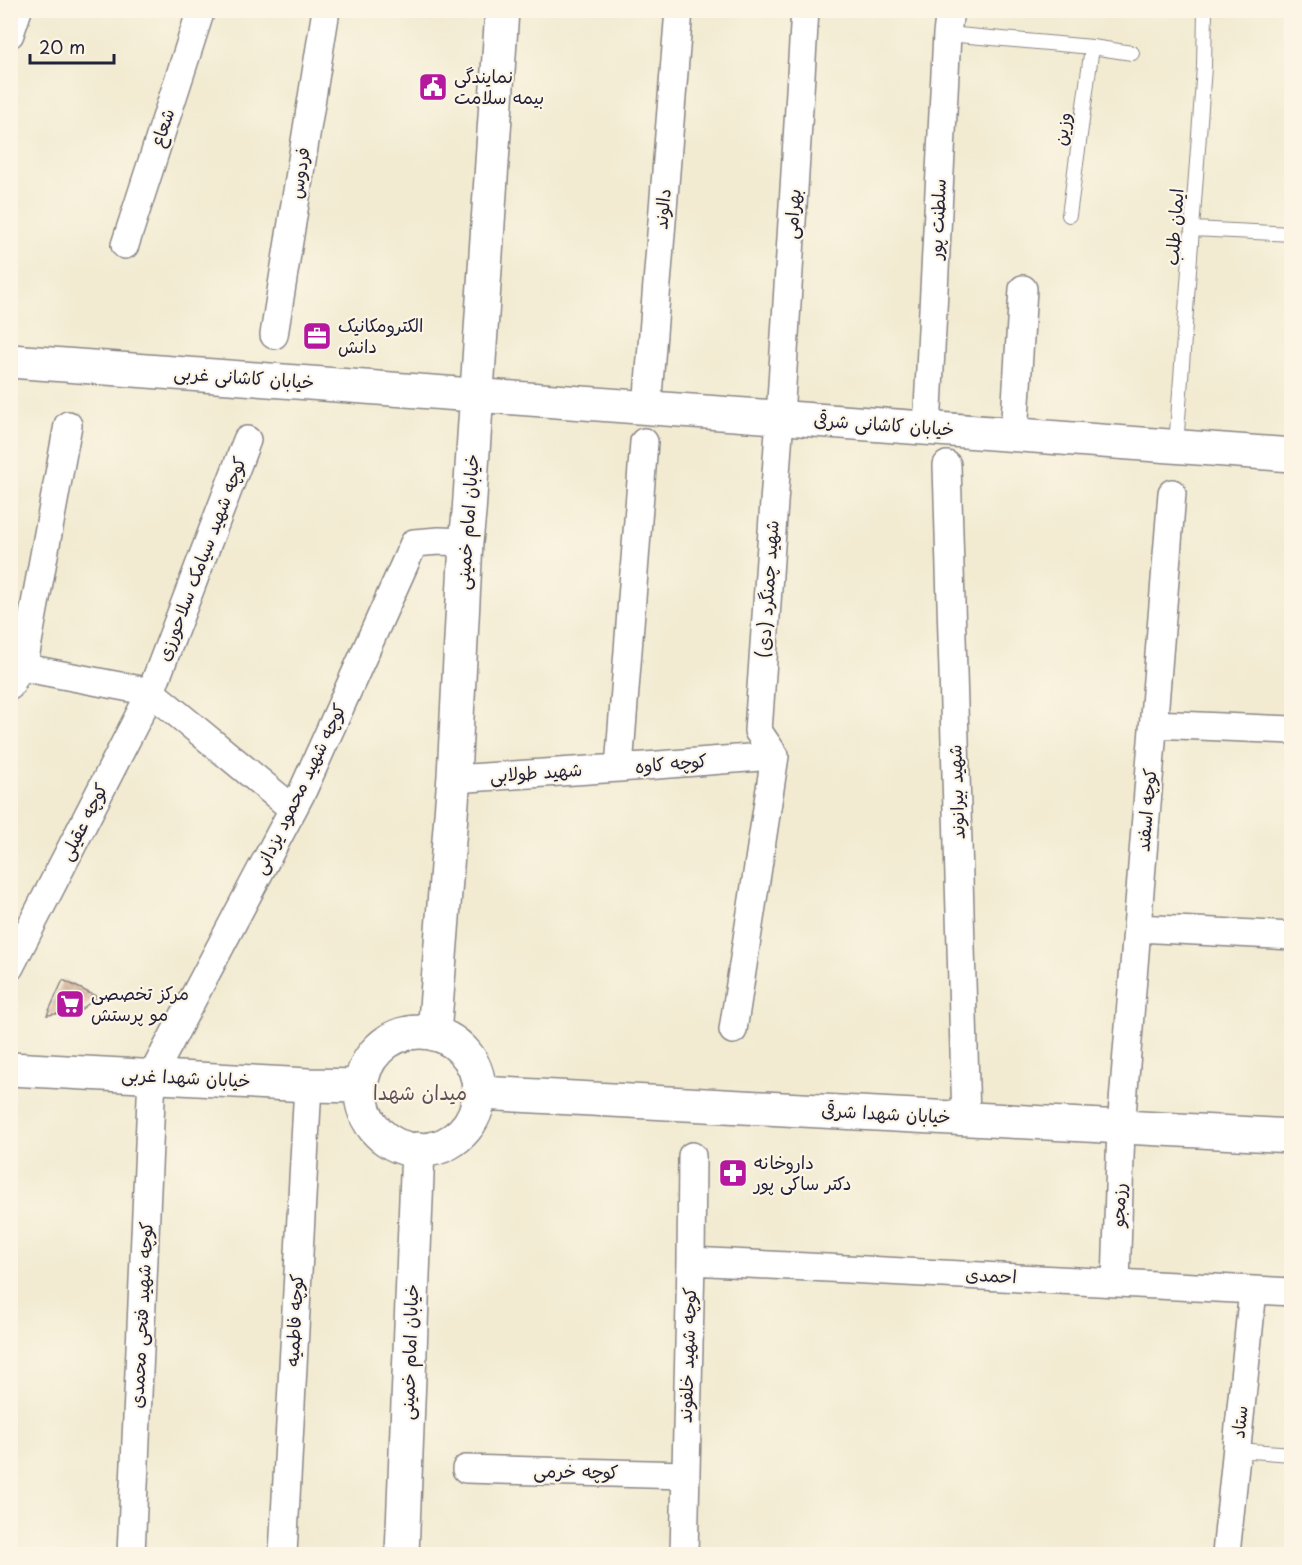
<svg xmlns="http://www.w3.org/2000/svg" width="1302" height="1565" viewBox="0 0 1302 1565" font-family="'Playpen Sans','Playpen Sans Arabic',sans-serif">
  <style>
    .building { fill: url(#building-cross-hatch) }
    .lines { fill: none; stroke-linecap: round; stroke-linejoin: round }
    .lane-casing { stroke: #8a8686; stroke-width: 16 }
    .street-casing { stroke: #8a8686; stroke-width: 30 }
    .secondary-casing { stroke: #8a8686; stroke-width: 36 }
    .lane { stroke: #fff; stroke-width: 14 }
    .street { stroke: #fff; stroke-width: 27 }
    .secondary { stroke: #fff; stroke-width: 33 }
    .labels { text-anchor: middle; stroke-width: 4.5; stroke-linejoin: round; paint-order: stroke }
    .poi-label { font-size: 18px; fill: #22223b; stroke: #fcf5e5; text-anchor: start }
    .street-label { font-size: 18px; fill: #22223b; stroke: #fcf5e5 }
    .neighbourhood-label { font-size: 20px; fill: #605157; stroke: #fcf5e5 }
  </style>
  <defs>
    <pattern id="building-cross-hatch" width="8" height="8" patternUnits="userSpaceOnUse" patternTransform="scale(1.5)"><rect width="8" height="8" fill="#d4a98b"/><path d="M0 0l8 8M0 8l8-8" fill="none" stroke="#ac8973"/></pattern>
  </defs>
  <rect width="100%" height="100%" fill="#fcf5e5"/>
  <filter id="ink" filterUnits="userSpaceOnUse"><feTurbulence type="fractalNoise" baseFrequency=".0167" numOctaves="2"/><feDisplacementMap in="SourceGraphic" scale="12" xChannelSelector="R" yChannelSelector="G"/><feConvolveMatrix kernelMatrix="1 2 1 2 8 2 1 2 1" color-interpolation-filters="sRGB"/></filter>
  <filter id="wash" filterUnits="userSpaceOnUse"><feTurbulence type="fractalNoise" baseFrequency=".008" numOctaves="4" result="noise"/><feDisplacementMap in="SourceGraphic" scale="24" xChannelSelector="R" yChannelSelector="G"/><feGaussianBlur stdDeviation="1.35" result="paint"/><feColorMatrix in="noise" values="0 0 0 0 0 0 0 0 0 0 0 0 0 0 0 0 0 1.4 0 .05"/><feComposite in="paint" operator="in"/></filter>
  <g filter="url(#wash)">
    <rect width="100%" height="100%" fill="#f2ebd2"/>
    <g id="blocks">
      <path class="building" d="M 63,980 L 97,997 L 79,1011 L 47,1015 Z"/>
    </g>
  </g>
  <g filter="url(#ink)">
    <use href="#blocks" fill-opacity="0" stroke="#8a8686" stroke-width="1.5"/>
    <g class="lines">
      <g class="lane-casing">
        <path id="lane" d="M 947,34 L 1092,47 L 1132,53
          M 1069,215 L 1092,47
          M 1193,229 L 1292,234
          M 1176,446 L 1204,67 L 1205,10
          M 1237,1450 L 1292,1454"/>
      </g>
      <g class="street-casing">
        <path id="street" d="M 10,34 L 18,10
          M 125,245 L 201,10
          M 274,335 L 326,10
          M 647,408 L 679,10
          M 927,428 L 947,34 L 950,10
          M 1014,435 L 1023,289
          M 947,465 L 966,1119
          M 10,665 L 151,692 L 293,809
          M 10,686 L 26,653 L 68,425
          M 1154,724 L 1292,730
          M 775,756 L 758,731 L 780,417 L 805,10
          M 619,768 L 644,442
          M 454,779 L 619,768 L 775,756 L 733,1030
          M 1137,928 L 1292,936
          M 10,967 L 151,692 L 247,440
          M 691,1261 L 1292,1292
          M 1116,1283 L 1121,1127 L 1172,493
          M 466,1469 L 685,1475
          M 131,1554 L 152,1076 L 303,790 L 414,543 L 439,541 L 466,542
          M 283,1554 L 308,1085
          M 684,1554 L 691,1261 L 692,1156
          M 1226,1554 L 1253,1290"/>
      </g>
      <g class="secondary-casing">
        <path id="secondary" d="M 10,361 L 1292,455
          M361 1091a59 59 0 1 1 118 0a59 59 0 1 1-118 0Z
          M 434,1034 L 454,776 L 466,542 L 469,513 L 502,10
          M 10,1069 L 308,1085 L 361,1086
          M 480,1093 L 1292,1136
          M 402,1554 L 418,1149"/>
      </g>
      <use href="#lane" class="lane"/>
      <use href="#street" class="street"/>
      <use href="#secondary" class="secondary"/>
    </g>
  </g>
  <defs>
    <g id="civic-square" transform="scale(1.5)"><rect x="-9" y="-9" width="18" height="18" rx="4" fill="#b5179e" stroke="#fcf5e5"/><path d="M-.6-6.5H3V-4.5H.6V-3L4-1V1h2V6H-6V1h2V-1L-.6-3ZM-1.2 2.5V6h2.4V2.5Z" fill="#fff"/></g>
    <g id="office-square" transform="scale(1.5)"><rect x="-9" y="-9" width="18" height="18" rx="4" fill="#b5179e" stroke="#fcf5e5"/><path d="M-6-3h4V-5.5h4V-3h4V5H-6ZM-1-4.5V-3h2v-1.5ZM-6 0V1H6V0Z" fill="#fff"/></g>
    <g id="supermarket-square" transform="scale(1.5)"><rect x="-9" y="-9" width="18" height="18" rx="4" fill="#b5179e" stroke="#fcf5e5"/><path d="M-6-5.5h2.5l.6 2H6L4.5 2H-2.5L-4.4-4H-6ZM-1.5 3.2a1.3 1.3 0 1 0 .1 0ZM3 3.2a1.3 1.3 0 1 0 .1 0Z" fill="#fff"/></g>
    <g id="pharmacy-square" transform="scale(1.5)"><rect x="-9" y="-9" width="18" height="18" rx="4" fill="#b5179e" stroke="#fcf5e5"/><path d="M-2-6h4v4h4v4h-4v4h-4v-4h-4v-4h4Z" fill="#fff"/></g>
  </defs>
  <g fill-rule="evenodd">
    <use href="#civic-square" x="433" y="87"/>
    <use href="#office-square" x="317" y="336"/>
    <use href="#supermarket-square" x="70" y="1004"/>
    <use href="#pharmacy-square" x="733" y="1173"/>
  </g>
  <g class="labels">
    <g class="poi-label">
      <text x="454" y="83">نمایندگی<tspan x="454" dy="21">بیمه سلامت</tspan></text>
      <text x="338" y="332">الکترومکانیک<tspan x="338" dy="21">دانش</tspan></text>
      <text x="91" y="1000">مرکز تخصصی<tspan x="91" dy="21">مو پرستش</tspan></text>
      <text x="754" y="1169">داروخانه<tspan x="754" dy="21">دکتر ساکی پور</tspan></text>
    </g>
    <g class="street-label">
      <text transform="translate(163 128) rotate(-72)" y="6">شعاع</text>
      <text transform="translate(1063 129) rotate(-82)" y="6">وزین</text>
      <text transform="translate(300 173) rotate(-81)" y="6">فردوس</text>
      <text transform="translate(663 209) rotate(-85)" y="6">دالوند</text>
      <text transform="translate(793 214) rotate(-86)" y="6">بهرامی</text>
      <text transform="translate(938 219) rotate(-87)" y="6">سلطنت پور</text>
      <text transform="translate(1175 227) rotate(-86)" y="6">ایمان طلب</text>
      <text transform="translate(244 378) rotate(4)" y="6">خیابان کاشانی غربی</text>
      <text transform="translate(884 425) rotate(4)" y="6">خیابان کاشانی شرقی</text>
      <text transform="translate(468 522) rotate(-86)" y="6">خیابان امام خمینی</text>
      <text transform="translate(202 559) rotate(-69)" y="6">کوچه شهید سیامک سلاحورزی</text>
      <text transform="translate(768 589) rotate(-86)" y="6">شهید چمنگرد (دی)</text>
      <text transform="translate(671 764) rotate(-5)" y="6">کوچه کاوه</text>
      <text transform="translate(536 773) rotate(-4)" y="6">شهید طولابی</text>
      <text transform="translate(300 789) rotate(-64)" y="6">کوچه شهید محمود یزدانی</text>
      <text transform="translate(957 792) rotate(-92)" y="6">شهید بیرانوند</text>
      <text transform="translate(1147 810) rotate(-85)" y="6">کوچه اسفند</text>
      <text transform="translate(84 822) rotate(-63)" y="6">کوچه عقیلی</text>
      <text transform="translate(186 1078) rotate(3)" y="6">خیابان شهدا غربی</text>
      <text transform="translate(886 1114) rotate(3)" y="6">خیابان شهدا شرقی</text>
      <text transform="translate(1119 1205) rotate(-88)" y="6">رزمجو</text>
      <text transform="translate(991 1276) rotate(3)" y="6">احمدی</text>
      <text transform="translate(142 1315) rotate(-87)" y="6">کوچه شهید فتحی محمدی</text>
      <text transform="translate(295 1320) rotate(-87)" y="6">کوچه فاطمیه</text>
      <text transform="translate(410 1352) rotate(-88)" y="6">خیابان امام خمینی</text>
      <text transform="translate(688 1355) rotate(-88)" y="6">کوچه شهید خلفوند</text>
      <text transform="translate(1240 1422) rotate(-84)" y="6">ستاد</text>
      <text transform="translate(576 1472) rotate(1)" y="6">کوچه خرمی</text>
    </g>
    <g class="neighbourhood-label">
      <text x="420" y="1100">میدان شهدا</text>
    </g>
  </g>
  <rect width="1302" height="1565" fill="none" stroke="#fcf5e5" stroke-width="36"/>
  <path d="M30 54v9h84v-9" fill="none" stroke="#22223b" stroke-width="3"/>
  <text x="39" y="54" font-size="18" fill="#22223b" stroke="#fcf5e5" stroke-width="4.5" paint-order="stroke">20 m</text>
</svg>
